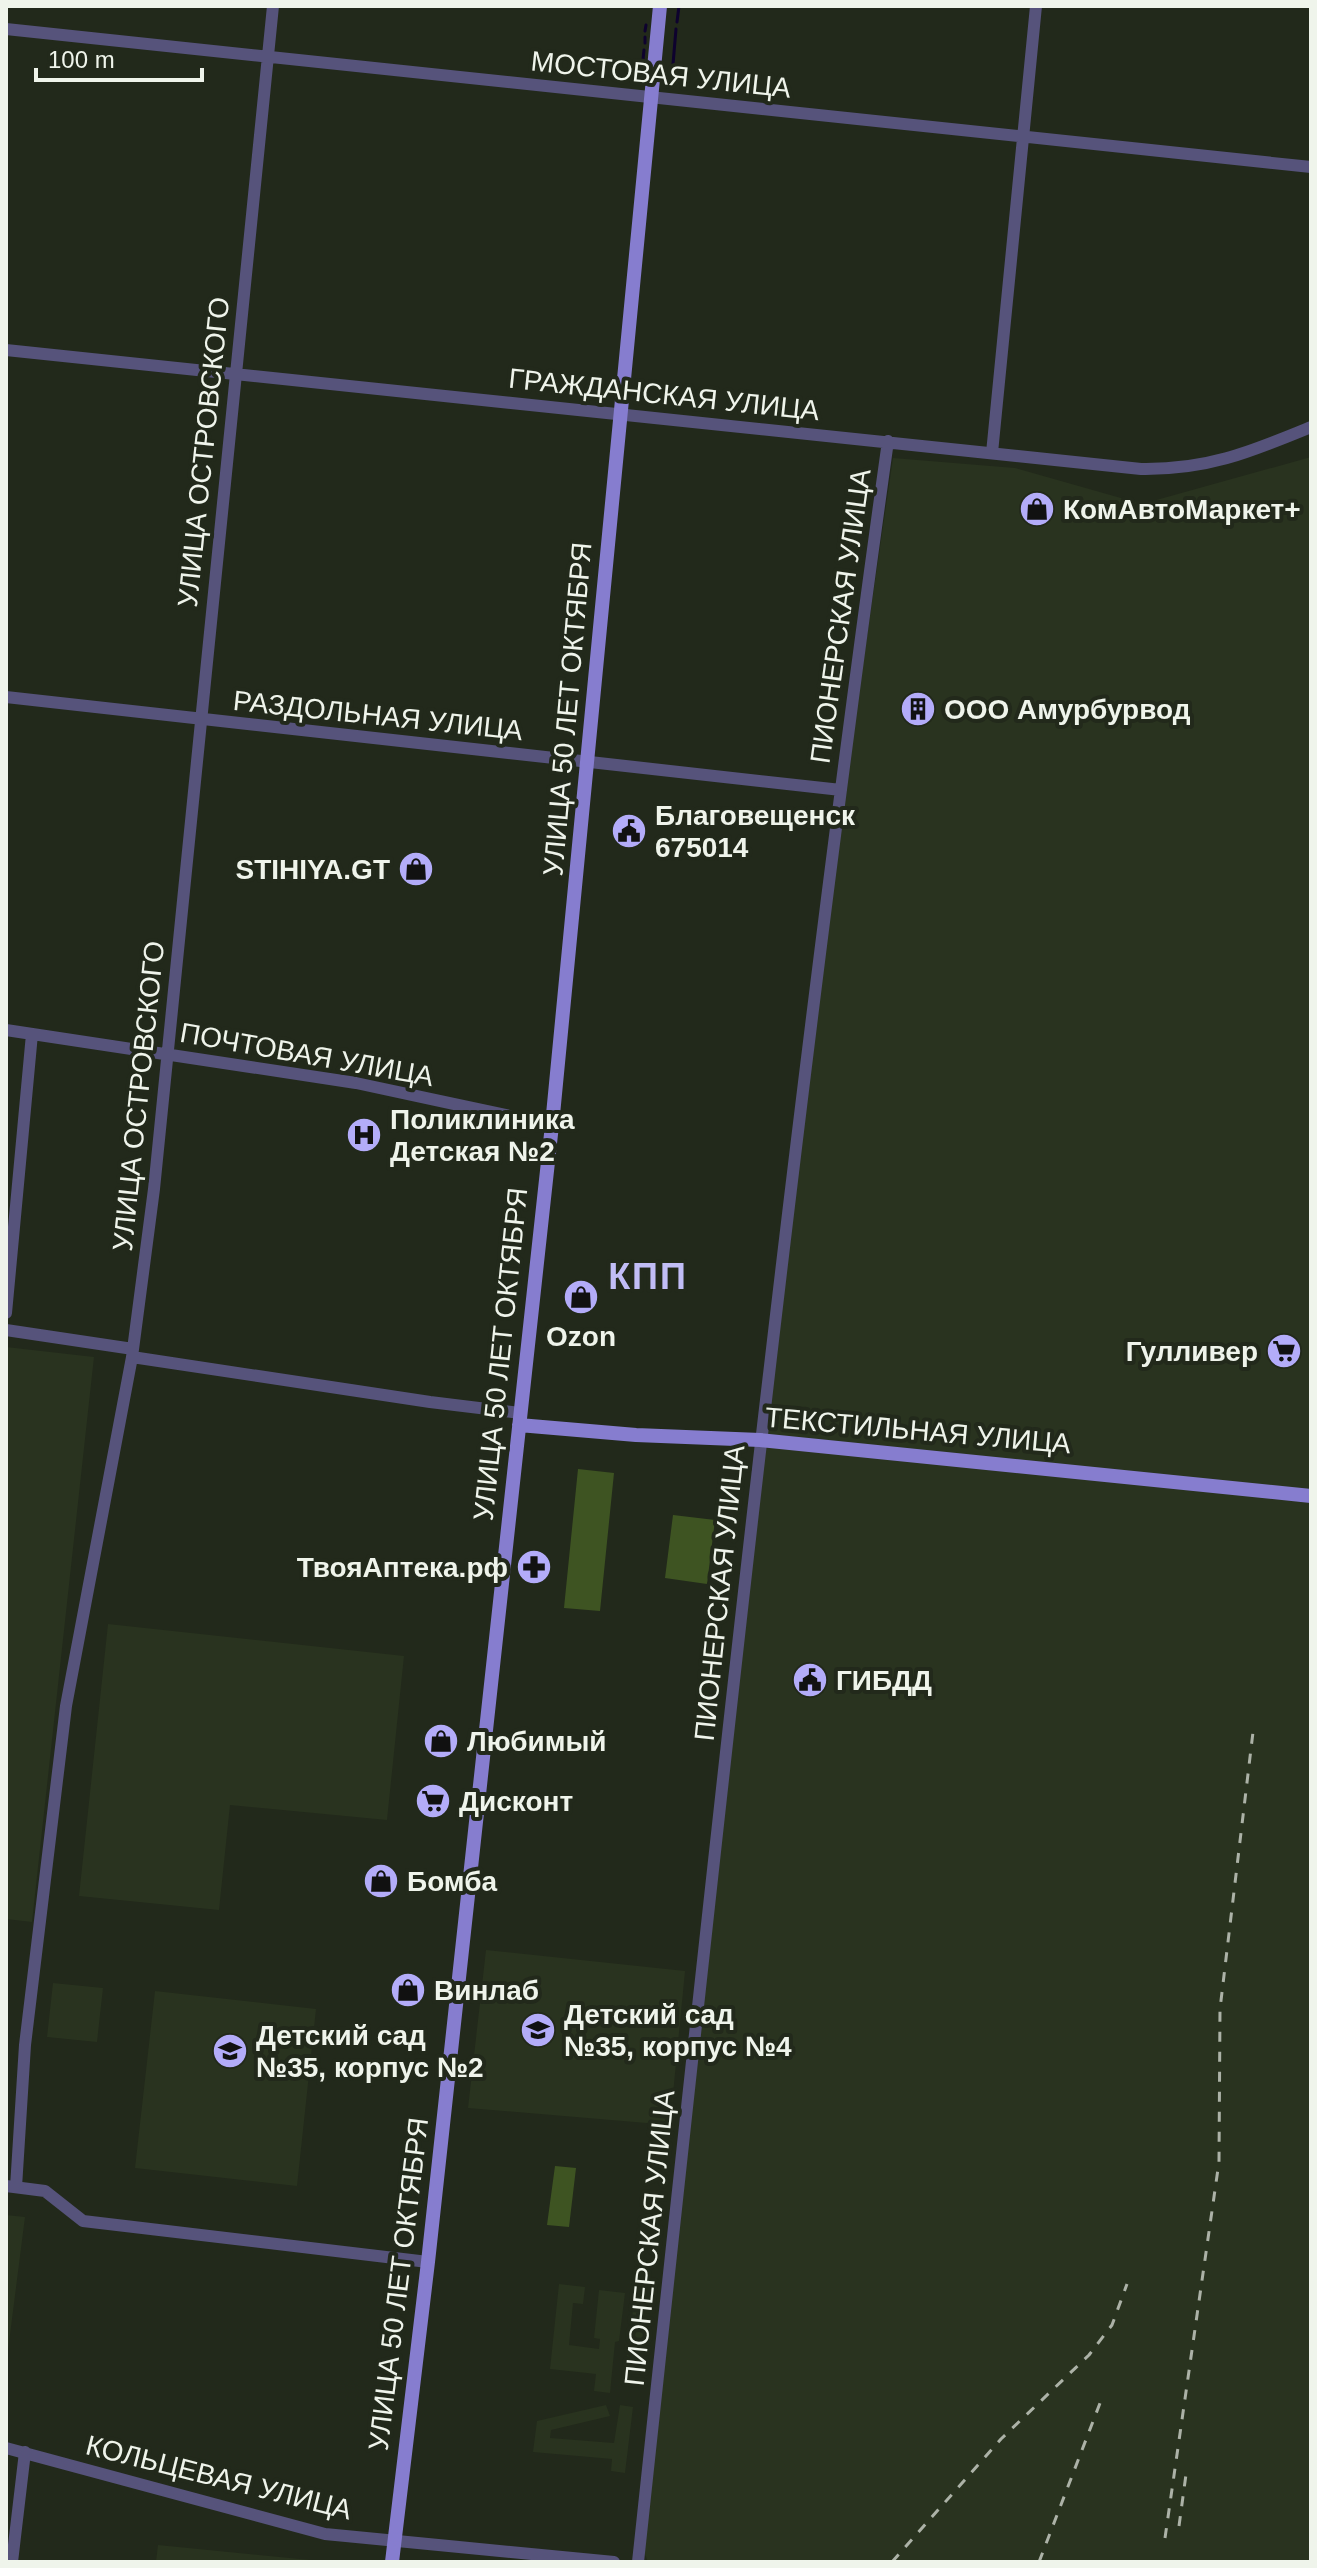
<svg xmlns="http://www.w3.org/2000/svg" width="1317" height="2568" viewBox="0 0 1317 2568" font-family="Arial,sans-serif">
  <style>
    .built { fill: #29331f }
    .green { fill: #3e5422 }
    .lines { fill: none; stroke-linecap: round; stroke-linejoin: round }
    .stream { stroke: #0e022e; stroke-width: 3 }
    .minor { stroke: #56537b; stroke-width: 12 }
    .major { stroke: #867dcf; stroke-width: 14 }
    .rail { stroke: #acb2a7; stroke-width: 3; stroke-dasharray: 10 10; stroke-linecap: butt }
    .labels { text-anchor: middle; stroke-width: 8; stroke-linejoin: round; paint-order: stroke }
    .street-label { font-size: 28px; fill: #eff4eb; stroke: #22291b }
    .poi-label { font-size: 28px; font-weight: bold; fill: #eff4eb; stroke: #22291b; text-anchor: start }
    .district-label { font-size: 36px; font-weight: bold; letter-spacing: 2px; fill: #c1bdf6; stroke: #22291b }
  </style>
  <rect width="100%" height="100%" fill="#22291b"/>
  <path class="built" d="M 1311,457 L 1311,2562 L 648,2562 L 638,2536 L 824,931 L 893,458 L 1015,468 L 1142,504 Z
    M 6,1347 L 94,1357 L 32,1922 L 6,1919 Z
    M 108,1624 L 404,1656 L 387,1820 L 230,1805 L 219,1910 L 79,1896 Z
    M 486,1950 L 685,1971 L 670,2125 L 468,2108 Z
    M 53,1983 L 103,1988 L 97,2042 L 47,2037 Z
    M 155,1991 L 316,2009 L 297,2186 L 135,2168 Z
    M 6,2215 L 25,2217 L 6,2366 Z
    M 559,2284 L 585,2287 L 583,2304 L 573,2303 L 569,2345 L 599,2349 L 600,2339 L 594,2338 L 599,2290 L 625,2293 L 619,2341 L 615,2342 L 610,2393 L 594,2391 L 596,2374 L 550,2369 Z
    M 635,2294 L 649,2296 L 638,2374 L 625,2372 Z
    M 606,2405 L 610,2416 L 551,2430 L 550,2438 L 614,2443 L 620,2405 L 633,2407 L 625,2473 L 611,2471 L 612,2459 L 533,2452 L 537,2421 Z
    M 158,2545 L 330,2562 L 156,2562 Z"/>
  <path class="green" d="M 578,1469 L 614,1473 L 600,1611 L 564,1608 Z
    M 673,1515 L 715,1520 L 707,1584 L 665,1578 Z
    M 555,2166 L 576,2168 L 569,2227 L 547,2225 Z"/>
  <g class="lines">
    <path class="stream" d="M 677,22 L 679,6
      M 645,31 L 646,25
      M 645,43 L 645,37
      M 642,69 L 644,50
      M 672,76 L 676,29"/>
    <path class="minor" d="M 6,29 L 1311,167
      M 6,350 L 1141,469 C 1208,470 1250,452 1311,427
      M 992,453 L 1036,6
      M 6,697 L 841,790
      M 6,1030 L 356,1083 L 552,1125
      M 6,1313 L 32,1034
      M 6,1330 L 133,1349
      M 132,1357 L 430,1402 L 520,1413
      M 6,2186 L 45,2191 L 83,2221 L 428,2262
      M 16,2187 L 25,2045 L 66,1706 L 132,1357 L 154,1189 L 273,6
      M 6,2448 L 325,2534 L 614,2562
      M 12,2562 L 25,2452
      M 638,2562 C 714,1854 789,1146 888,441"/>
    <path class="major" d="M 519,1425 L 636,1435 L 760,1440 L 1311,1496
      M 392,2562 L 428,2262 L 552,1125 L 660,6"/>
    <path class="rail" d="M 1179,2526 L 1187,2467
      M 1165,2538 L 1219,2162 L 1220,2009 L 1253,1732
      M 892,2562 L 1001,2439 L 1089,2355 L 1112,2325 L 1127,2284
      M 1039,2562 L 1102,2398"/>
  </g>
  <defs>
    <g id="shop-disc" transform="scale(1.8)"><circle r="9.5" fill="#b3acf9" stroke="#22291b"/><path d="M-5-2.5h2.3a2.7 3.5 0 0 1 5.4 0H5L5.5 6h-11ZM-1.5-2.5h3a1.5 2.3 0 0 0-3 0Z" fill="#111"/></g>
    <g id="building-disc" transform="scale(1.8)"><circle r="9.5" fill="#b3acf9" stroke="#22291b"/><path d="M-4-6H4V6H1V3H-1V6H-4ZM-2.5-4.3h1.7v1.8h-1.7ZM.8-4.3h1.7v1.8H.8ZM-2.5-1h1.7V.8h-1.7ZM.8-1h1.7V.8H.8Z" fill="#111"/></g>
    <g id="civic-disc" transform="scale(1.8)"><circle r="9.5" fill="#b3acf9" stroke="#22291b"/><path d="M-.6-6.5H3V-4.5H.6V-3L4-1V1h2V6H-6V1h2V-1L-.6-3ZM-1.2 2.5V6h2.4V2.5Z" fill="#111"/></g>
    <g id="hospital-disc" transform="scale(1.8)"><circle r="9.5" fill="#b3acf9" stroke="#22291b"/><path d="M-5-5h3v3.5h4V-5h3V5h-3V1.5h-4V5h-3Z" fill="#111"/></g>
    <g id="supermarket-disc" transform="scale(1.8)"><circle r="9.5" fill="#b3acf9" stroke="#22291b"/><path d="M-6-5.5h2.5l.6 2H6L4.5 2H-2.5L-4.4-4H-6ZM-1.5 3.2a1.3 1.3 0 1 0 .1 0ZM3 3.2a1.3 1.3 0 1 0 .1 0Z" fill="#111"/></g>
    <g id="pharmacy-disc" transform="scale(1.8)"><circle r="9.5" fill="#b3acf9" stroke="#22291b"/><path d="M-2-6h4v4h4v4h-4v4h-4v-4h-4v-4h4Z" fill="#111"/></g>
    <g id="school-disc" transform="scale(1.8)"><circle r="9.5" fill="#b3acf9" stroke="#22291b"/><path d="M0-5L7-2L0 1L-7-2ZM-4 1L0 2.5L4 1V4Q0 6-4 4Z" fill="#111"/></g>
  </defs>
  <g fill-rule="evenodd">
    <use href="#shop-disc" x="1037" y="509"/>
    <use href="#building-disc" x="918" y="709"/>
    <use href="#civic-disc" x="629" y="831"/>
    <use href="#shop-disc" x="416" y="869"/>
    <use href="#hospital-disc" x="364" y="1135"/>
    <use href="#shop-disc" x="581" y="1297"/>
    <use href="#supermarket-disc" x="1284" y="1351"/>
    <use href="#pharmacy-disc" x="534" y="1567"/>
    <use href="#civic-disc" x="810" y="1680"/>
    <use href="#shop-disc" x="441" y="1741"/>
    <use href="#supermarket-disc" x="433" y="1801"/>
    <use href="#shop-disc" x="381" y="1881"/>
    <use href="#shop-disc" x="408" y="1990"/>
    <use href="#school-disc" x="538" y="2030"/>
    <use href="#school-disc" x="230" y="2051"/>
  </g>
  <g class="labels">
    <g class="street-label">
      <text transform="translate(661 74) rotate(6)" y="10">МОСТОВАЯ УЛИЦА</text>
      <text transform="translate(664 394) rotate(6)" y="10">ГРАЖДАНСКАЯ УЛИЦА</text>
      <text transform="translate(203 452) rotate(-84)" y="10">УЛИЦА ОСТРОВСКОГО</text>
      <text transform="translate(840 616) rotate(-82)" y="10">ПИОНЕРСКАЯ УЛИЦА</text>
      <text transform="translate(567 709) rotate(-85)" y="10">УЛИЦА 50 ЛЕТ ОКТЯБРЯ</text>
      <text transform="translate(378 715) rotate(6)" y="10">РАЗДОЛЬНАЯ УЛИЦА</text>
      <text transform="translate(307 1054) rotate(10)" y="10">ПОЧТОВАЯ УЛИЦА</text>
      <text transform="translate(138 1096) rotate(-84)" y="10">УЛИЦА ОСТРОВСКОГО</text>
      <text transform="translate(500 1354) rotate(-84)" y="10">УЛИЦА 50 ЛЕТ ОКТЯБРЯ</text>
      <text transform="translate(918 1430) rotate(5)" y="10">ТЕКСТИЛЬНАЯ УЛИЦА</text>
      <text transform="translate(719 1593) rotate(-84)" y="10">ПИОНЕРСКАЯ УЛИЦА</text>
      <text transform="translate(649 2238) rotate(-84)" y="10">ПИОНЕРСКАЯ УЛИЦА</text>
      <text transform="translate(398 2284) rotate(-83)" y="10">УЛИЦА 50 ЛЕТ ОКТЯБРЯ</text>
      <text transform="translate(219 2477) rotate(14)" y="10">КОЛЬЦЕВАЯ УЛИЦА</text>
    </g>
    <g class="poi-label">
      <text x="1063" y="519">КомАвтоМаркет+</text>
      <text x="944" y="719">ООО Амурбурвод</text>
      <text x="655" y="825">Благовещенск<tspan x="655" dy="32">675014</tspan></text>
      <text x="390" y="879" text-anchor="end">STIHIYA.GT</text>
      <text x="390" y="1129">Поликлиника<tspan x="390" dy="32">Детская №2</tspan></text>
      <text x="581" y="1346" text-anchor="middle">Ozon</text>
      <text x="1258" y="1361" text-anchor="end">Гулливер</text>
      <text x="508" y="1577" text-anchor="end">ТвояАптека.рф</text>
      <text x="836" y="1690">ГИБДД</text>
      <text x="467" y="1751">Любимый</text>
      <text x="459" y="1811">Дисконт</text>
      <text x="407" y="1891">Бомба</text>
      <text x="434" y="2000">Винлаб</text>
      <text x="564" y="2024">Детский сад<tspan x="564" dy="32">№35, корпус №4</tspan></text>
      <text x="256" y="2045">Детский сад<tspan x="256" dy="32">№35, корпус №2</tspan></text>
    </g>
    <g class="district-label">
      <text x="648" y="1289">КПП</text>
    </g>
  </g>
  <rect width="1317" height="2568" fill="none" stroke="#eff4eb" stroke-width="16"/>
  <path d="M36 68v12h166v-12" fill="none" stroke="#eff4eb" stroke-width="4"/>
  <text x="48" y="68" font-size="24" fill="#eff4eb" stroke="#22291b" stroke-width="6" paint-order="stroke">100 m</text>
</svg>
